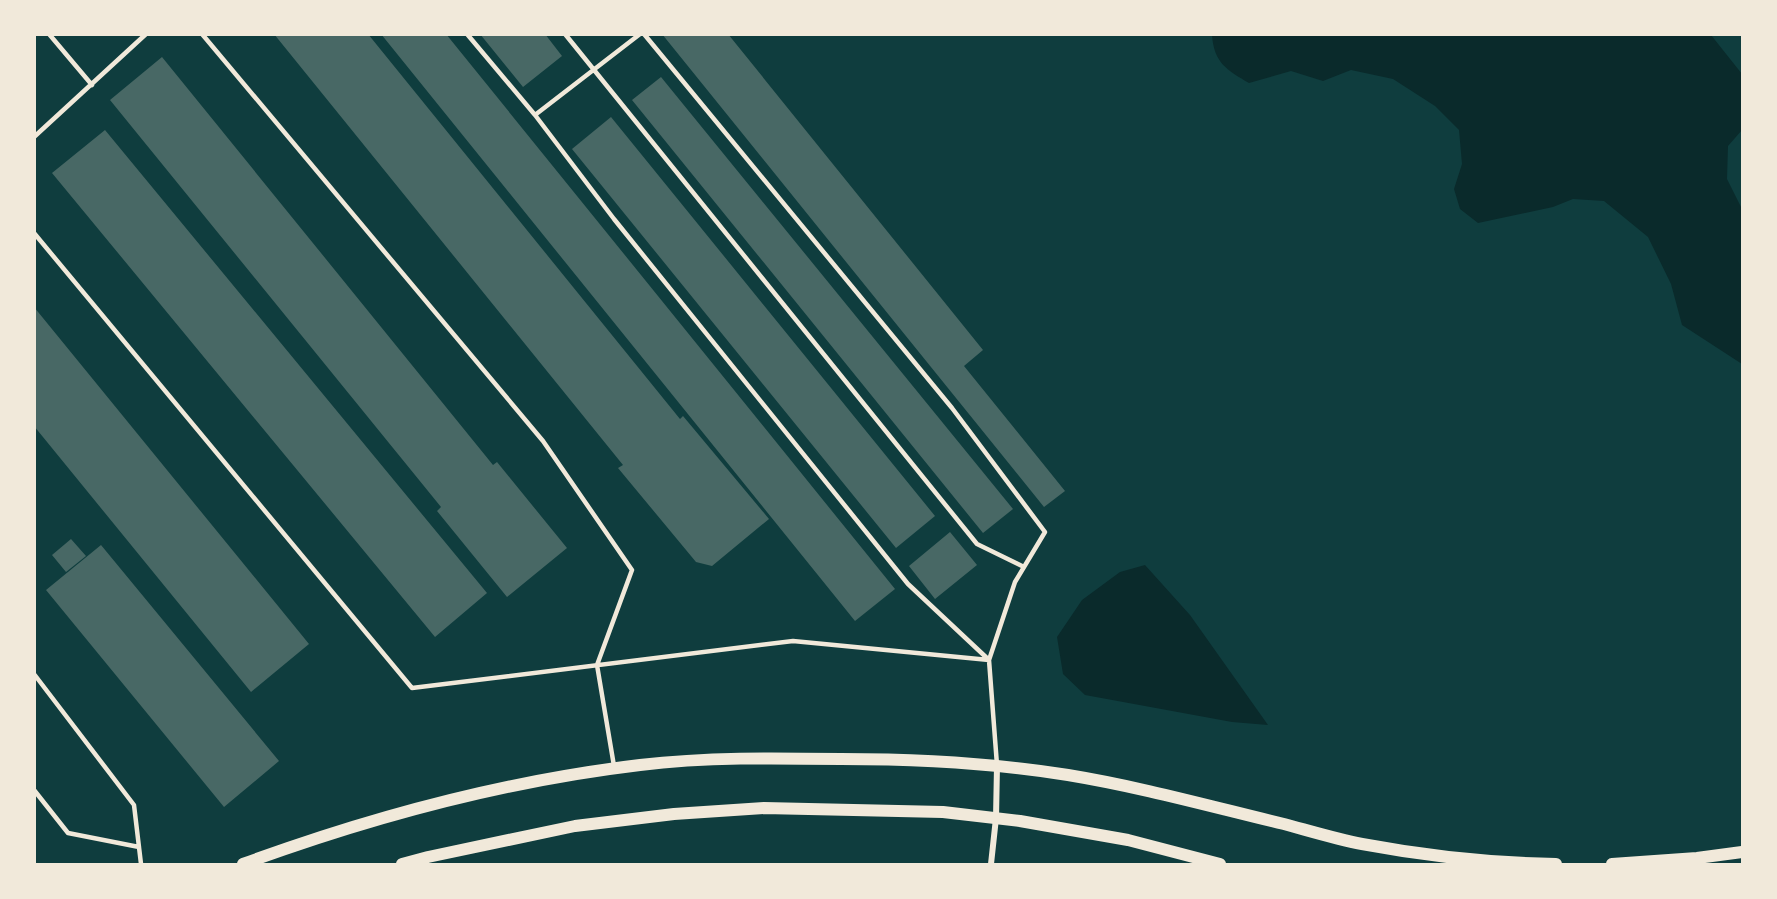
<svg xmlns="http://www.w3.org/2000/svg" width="1777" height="899" viewBox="0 0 1777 899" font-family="Ubuntu,sans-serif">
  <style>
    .water { fill: #0a2a2b }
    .building { fill: #486865 }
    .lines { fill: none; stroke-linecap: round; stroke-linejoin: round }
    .service { stroke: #f1e9da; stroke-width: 4.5 }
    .minor { stroke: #f1e9da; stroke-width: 6 }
    .secondary { stroke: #f1e9da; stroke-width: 12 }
  </style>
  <rect width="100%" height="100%" fill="#0f3d3e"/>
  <path class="water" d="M 1212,35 L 1711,35 L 1742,74 L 1742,130 L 1728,146 L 1727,179 L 1742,209 L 1742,364 L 1682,325 L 1671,284 L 1648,237 L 1604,201 L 1573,199 L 1553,207 L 1478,223 L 1460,209 L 1454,189 L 1462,164 L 1459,130 L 1435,106 L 1393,79 L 1351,70 L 1323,81 L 1291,71 L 1249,83 C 1227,70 1214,63 1212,35 Z
    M 1145,565 L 1190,615 L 1268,725 L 1232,722 L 1085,695 L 1063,674 L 1057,637 L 1082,600 L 1120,572 Z"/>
  <path class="building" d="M 274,34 L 368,34 L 680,419 L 683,416 L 769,519 L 712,566 L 696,562 L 618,468 L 623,465 Z
    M 381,34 L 446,34 L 895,589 L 855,621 Z
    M 480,34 L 545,34 L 562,56 L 523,87 Z
    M 662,34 L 728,34 L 983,350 L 964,366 L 1065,491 L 1044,507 Z
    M 162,57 L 493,465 L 497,462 L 567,548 L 507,597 L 437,511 L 441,507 L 110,100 Z
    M 661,77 L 1013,509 L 983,533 L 632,100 Z
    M 611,117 L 935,516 L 896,548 L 572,149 Z
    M 105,130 L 487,593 L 435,637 L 52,173 Z
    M 34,307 L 309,644 L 251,692 L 34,426 Z
    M 950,532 L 977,565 L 935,599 L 909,566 Z
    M 71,539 L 86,556 L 66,572 L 52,555 Z
    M 101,545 L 279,761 L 224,807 L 46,590 Z"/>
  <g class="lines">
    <path class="service" d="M 49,34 L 92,85
      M 202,34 L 543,441 L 632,570 L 597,665 L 614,766
      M 467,34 L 535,115 L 614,219 L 908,584 L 989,660 L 1015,582 L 1045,532 L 952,408 L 644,34
      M 565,34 L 977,544 L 1024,567
      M 535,115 L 640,34
      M 34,137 L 146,34
      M 34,233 L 412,688 L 793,641 L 989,660 L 997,765
      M 34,674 L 134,805 L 141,864
      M 34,790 L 68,833 L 139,847"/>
    <path class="minor" d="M 991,864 L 996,818 L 997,766"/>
    <path class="secondary" d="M 243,864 C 371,817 505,781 640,765 C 706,757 774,758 841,759 C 917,759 993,763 1068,775 C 1141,787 1213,807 1284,824 C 1310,831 1336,839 1362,844 C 1426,856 1491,863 1556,864
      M 402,864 L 428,857 L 575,826 L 674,814 L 764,808 L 943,812 L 1020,821 L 1128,840 L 1220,864
      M 1612,864 L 1697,858 L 1742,852"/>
  </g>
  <rect width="1777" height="899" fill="none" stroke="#f1e9da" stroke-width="72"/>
</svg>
